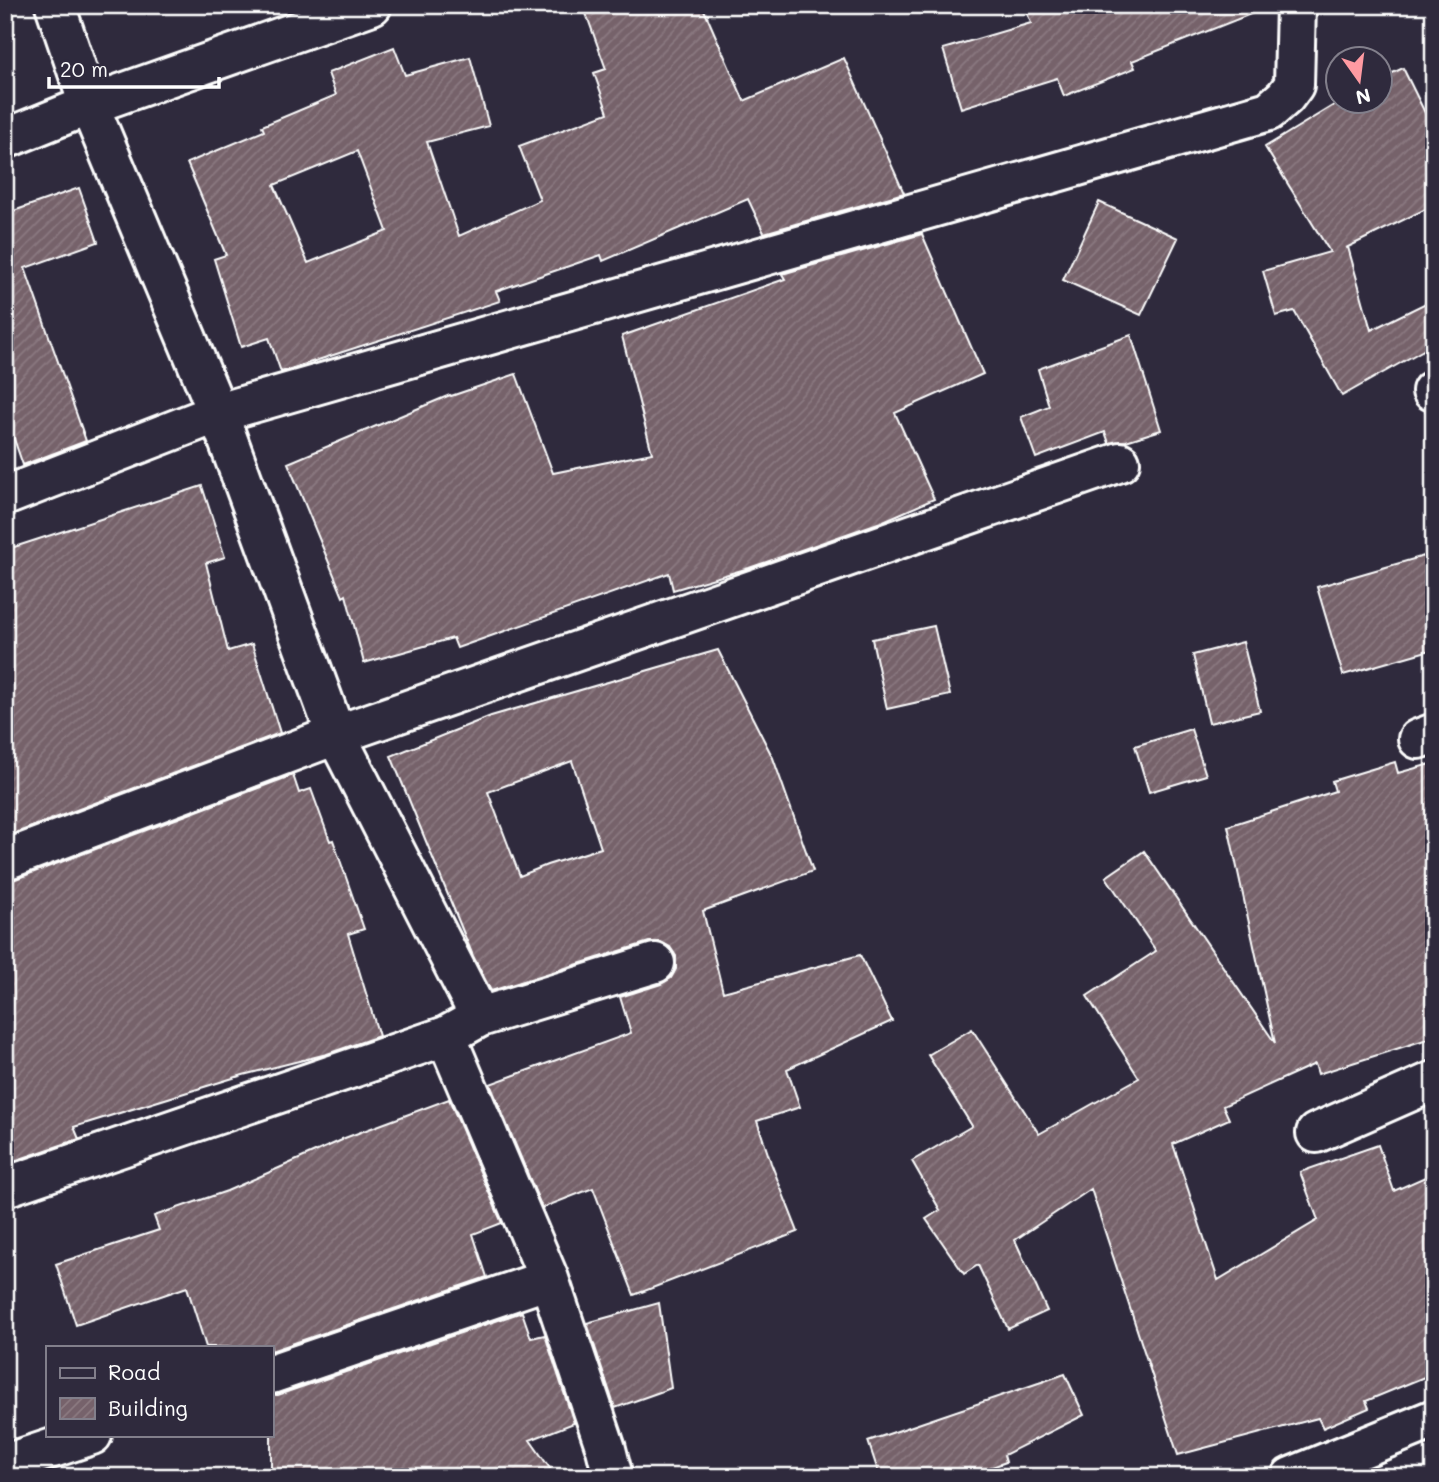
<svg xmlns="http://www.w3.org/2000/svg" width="1439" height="1482" viewBox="0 0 1439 1482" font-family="Mali,sans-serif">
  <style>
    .building { fill: url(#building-hatch); stroke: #fff; stroke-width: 2; fill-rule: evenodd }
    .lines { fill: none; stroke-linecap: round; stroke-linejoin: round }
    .minor-casing { stroke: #fff; stroke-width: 44 }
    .minor { stroke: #2f2a3d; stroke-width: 38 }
  </style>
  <defs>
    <pattern id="building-hatch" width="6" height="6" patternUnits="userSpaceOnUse" patternTransform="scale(1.75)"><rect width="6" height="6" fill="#76626b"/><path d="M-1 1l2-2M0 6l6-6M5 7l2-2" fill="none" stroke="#8b7a81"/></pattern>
  </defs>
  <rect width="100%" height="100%" fill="#2f2a3d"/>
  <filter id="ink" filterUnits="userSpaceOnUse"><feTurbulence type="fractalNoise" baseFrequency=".0143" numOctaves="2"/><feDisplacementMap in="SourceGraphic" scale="14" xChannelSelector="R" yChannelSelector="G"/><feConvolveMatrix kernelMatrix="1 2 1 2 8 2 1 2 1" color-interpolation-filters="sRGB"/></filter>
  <g filter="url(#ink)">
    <path class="building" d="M 583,5 L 702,5 L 744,101 L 844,58 L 904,193 L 764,233 L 748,199 L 603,261 L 601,255 L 496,291 L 500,301 L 281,372 L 269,338 L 241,347 L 214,259 L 226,255 L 187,163 L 264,131 L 262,126 L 336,95 L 328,73 L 394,47 L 405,75 L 470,57 L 489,126 L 427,142 L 459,236 L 540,200 L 519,146 L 608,113 L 594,73 L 606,69 ZM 357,151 L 387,231 L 308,263 L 274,185 Z
      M 1024,5 L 1265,5 L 1266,8 L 1132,61 L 1135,68 L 1064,96 L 1057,78 L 961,108 L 943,49 L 1031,23 Z
      M 1403,68 L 1434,131 L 1434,205 L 1346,248 L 1348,247 L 1371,330 L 1434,299 L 1434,344 L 1342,396 L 1294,311 L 1276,316 L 1263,271 L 1330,252 L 1265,147 L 1339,102 L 1380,102 L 1380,79 Z
      M 79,188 L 98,242 L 25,268 L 86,441 L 23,465 L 5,413 L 5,214 Z
      M 1099,202 L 1178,238 L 1141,315 L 1063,280 Z
      M 922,234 L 983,374 L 895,413 L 934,499 L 881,522 L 749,568 L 673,590 L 669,573 L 457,648 L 453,638 L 364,663 L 346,595 L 343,597 L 288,463 L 450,395 L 451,396 L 516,374 L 553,473 L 652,453 L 622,336 L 785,279 L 782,274 Z
      M 1131,335 L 1161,430 L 1126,441 L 1109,443 L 1105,432 L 1036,458 L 1021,417 L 1049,406 L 1038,369 Z
      M 202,486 L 225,557 L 206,563 L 228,651 L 252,644 L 280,733 L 5,837 L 5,550 Z
      M 1434,553 L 1434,649 L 1343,675 L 1317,587 Z
      M 934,626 L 950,695 L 887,709 L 872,639 Z
      M 1243,642 L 1260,711 L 1209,723 L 1193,655 Z
      M 718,650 L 773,758 L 813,871 L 703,911 L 723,992 L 860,955 L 892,1021 L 787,1069 L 800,1107 L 757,1121 L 771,1163 L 798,1232 L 634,1295 L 593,1188 L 542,1208 L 490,1084 L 631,1033 L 620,997 L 661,984 L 671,978 L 676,969 L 676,956 L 670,947 L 661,942 L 649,942 L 491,991 L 473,956 L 391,756 L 491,716 ZM 572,761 L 601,848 L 547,865 L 520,876 L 488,792 Z
      M 1191,729 L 1206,775 L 1149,792 L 1135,746 Z
      M 1395,762 L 1398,773 L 1434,763 L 1434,1037 L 1318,1074 L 1315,1064 L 1223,1106 L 1229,1119 L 1173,1144 L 1218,1280 L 1318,1220 L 1300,1172 L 1378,1145 L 1394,1191 L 1434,1173 L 1434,1373 L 1366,1401 L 1369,1408 L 1323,1428 L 1318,1418 L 1178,1455 L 1091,1189 L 1015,1240 L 1047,1311 L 1008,1329 L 978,1265 L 964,1274 L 926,1219 L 940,1210 L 912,1161 L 972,1126 L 928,1055 L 972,1029 L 1039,1134 L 1139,1078 L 1087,996 L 1156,951 L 1106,877 L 1144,851 L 1275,1043 L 1228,826 L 1335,791 L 1332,781 Z
      M 293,775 L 299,793 L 311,789 L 330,841 L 333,840 L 364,929 L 348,934 L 379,1036 L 327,1054 L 243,1075 L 74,1127 L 79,1139 L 5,1164 L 5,881 L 13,880 Z
      M 449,1099 L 502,1223 L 473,1234 L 487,1277 L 271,1351 L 271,1347 L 206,1347 L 187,1287 L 76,1325 L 56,1264 L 159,1230 L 154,1216 L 227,1191 L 342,1140 L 342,1139 Z
      M 659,1303 L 671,1388 L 615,1408 L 587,1323 Z
      M 522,1312 L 531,1338 L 545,1335 L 574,1423 L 530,1440 L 556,1477 L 271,1477 L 271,1395 L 278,1395 Z
      M 1065,1374 L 1084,1415 L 1004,1455 L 1006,1462 L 964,1477 L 880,1477 L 868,1441 Z"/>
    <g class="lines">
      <g class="minor-casing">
        <path id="minor" d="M 55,5 L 89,105 L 218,413 L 336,735 L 480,1017
          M 5,139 L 89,105 L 372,5
          M 1432,391 L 1434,390
          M 5,496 L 218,413 L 1269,111 L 1285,97 L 1294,85 L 1296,5
          M 1418,739 L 1434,733
          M 5,860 L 336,735 L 1120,462
          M 446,1036 L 549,1279 L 606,1449 L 613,1477
          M 1316,1133 L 1434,1081
          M 5,1187 L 446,1036 L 480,1017 L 655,963
          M 271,1374 L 549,1279
          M 5,1464 L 92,1435
          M 1291,1477 L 1434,1419"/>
      </g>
      <use href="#minor" class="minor"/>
    </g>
  </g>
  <rect width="1439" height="1482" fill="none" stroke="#2f2a3d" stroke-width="28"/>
  <rect x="14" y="14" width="1411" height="1454" fill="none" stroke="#fff" stroke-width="2.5" filter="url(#ink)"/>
  <rect x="46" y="1346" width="228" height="91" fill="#2f2a3d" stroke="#827f8b" stroke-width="2"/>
  <rect x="60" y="1368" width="35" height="10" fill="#2f2a3d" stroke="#827f8b" stroke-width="2"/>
  <text x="108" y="1380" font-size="21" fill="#ffffff">Road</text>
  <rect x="60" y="1398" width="35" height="21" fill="url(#building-hatch)" stroke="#827f8b" stroke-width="2"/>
  <text x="108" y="1416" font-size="21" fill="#ffffff">Building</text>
  <g transform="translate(1359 80) rotate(166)"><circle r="33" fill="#2f2a3d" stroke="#827f8b" stroke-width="2"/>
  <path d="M0-5L12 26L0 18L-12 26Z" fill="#ff9aa2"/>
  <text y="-10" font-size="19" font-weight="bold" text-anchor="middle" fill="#ffffff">N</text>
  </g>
  <path d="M49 77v10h170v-10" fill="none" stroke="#ffffff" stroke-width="3.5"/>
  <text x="60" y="77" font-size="21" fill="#ffffff" stroke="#2f2a3d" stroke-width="5" paint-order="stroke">20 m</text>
</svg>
